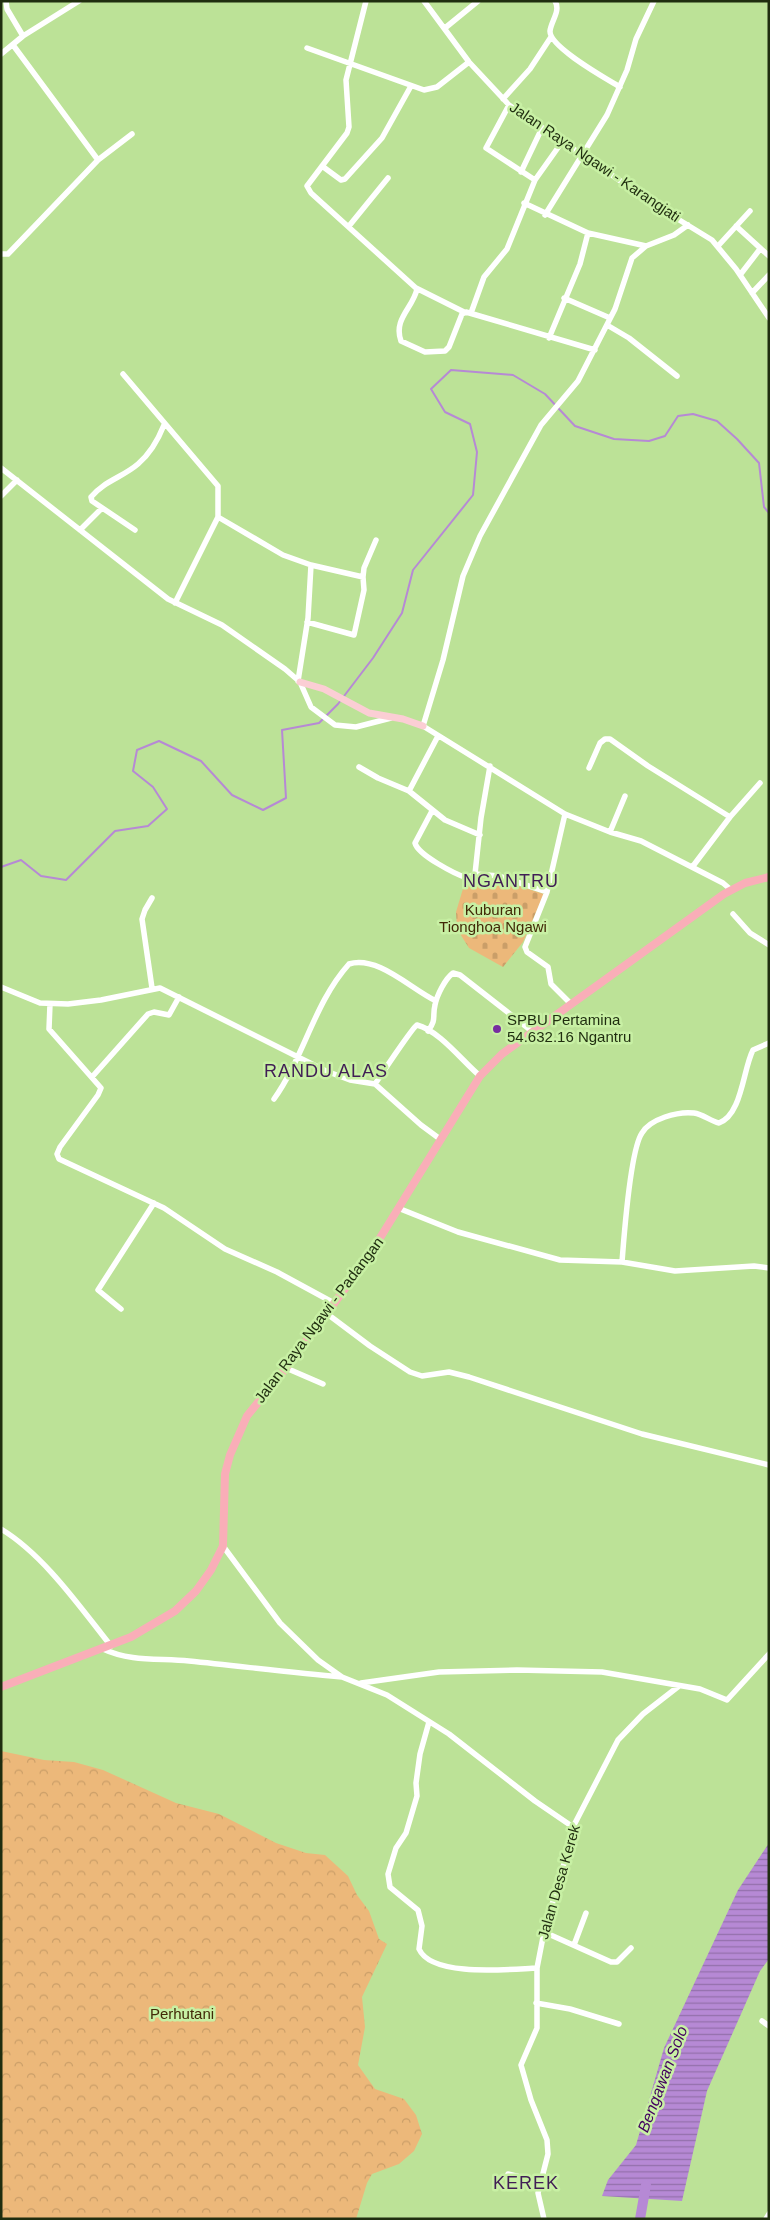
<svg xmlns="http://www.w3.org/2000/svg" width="770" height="2220" viewBox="0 0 770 2220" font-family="Helvetica,sans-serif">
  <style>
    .forest { fill: url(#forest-crowns) }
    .cemetery { fill: url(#cemetery-stones) }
    .water { fill: url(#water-rules) }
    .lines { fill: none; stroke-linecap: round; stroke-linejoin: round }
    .stream { stroke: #b689d5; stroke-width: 2 }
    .river { stroke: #b689d5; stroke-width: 10 }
    .minor { stroke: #fff; stroke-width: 5.5 }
    .major { stroke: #fbced4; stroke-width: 7 }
    .highway { stroke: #f9aeb8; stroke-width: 8 }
    .poi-dot { fill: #772da0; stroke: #c8f0a4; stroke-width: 2 }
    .labels { text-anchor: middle; stroke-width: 5; stroke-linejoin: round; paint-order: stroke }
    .street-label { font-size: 15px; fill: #1f2d0f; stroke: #c8f0a4 }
    .park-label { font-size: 15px; fill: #422907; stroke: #c8f0a4 }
    .poi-label { font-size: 15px; fill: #1f2d0f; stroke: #c8f0a4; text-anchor: start }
    .water-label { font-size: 16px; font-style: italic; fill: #42005f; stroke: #c8f0a4 }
    .quarter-label { font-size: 18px; letter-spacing: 1px; fill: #401e55; stroke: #c8f0a4 }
  </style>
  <defs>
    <pattern id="forest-crowns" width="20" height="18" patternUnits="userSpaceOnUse" patternTransform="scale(1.25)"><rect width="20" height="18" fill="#ecb87a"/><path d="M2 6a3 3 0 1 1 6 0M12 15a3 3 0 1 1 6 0" fill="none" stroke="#ca9e68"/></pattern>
    <pattern id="cemetery-stones" width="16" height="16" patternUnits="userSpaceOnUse" patternTransform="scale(1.25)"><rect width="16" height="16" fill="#ecb87a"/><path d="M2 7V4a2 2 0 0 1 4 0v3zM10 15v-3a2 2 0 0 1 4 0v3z" fill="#ca9e68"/></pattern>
    <pattern id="water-rules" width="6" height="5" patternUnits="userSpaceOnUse" patternTransform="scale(1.25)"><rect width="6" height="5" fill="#b689d5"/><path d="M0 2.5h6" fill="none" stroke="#9370ab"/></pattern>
  </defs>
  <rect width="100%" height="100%" fill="#bce297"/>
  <path class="forest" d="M 1,1751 L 44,1760 L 74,1762 L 103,1770 L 176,1803 L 219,1814 L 276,1843 L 306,1853 L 325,1855 L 348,1876 L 357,1895 L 369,1911 L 379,1939 L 387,1944 L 362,1997 L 365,2027 L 358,2065 L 375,2089 L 404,2099 L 416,2115 L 422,2134 L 414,2151 L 399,2164 L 372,2174 L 367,2183 L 356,2219 L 1,2219 Z"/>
  <path class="cemetery" d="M 476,878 L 499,880 L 544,894 L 523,942 L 503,967 L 469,948 L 457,929 L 456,912 L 462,892 L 465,883 Z"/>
  <path class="water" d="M 769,1843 L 769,1959 L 760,1971 L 707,2091 L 682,2201 L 602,2196 L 608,2180 L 636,2145 L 664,2048 L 738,1890 Z"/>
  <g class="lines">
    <path class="stream" d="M 1,867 L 21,860 L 41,876 L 66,880 L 115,831 L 148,826 L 167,809 L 153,787 L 133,771 L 137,750 L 159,741 L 201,761 L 232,795 L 263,810 L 286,798 L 282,730 L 319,723 L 338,704 L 373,658 L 402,613 L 413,570 L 473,495 L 477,452 L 470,424 L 445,412 L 431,389 L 451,370 L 513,375 L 545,394 L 575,426 L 614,439 L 649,441 L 665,436 L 678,416 L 693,414 L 717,421 L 737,439 L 759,463 L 764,507 L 769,513"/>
    <path class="river" d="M 640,2219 L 646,2185"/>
    <path class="minor" d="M 6,1 L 7,9 L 23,36
      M 366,1 L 346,80 L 349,127 L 347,133 L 307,186 L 311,193 L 417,289 C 413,308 393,319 401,341 L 425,352 L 445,351 L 449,347 L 462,314 L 466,312 L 595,350
      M 424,1 L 469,62 L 509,105 L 663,210 L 712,240 L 736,269 L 769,318
      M 555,1 C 561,11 551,21 550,31 C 549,47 607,79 620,87
      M 445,28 L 478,1
      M 307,48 L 424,90 L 437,87 L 469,62
      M 1,54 L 23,36 L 79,1
      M 503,99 L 530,69 L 551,37
      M 509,105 L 486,148 L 535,180
      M 98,160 L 132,134
      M 322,166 L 341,180 L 345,179 L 382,138 L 411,86
      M 521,172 L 542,128
      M 524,203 L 588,233 L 646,246
      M 545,215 L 607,115 L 627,70 L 636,39 L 654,1
      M 688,225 L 674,235 L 646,246 L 632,258 L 615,309 L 578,381 L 541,425 L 480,536 L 463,576 L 443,660 L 423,726 L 565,814 L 610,832 L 641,841 L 723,883 L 730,889
      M 349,226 L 388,178
      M 736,226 L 769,256
      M 718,246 L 750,211
      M 1,254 L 8,254 L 98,160 L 13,45
      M 740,275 L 760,249
      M 416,288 L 464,312
      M 752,293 L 769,275
      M 564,298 L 610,318
      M 471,313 L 484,277 L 507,249 L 535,180 L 562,142
      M 607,325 L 629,338 L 677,376
      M 549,338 L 580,264 L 588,233
      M 123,374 L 218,486 L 218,517 L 175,603
      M 1,468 L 168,599 L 222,625 L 285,669 L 300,682 L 311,707 L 335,725 L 356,727 L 391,718
      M 1,496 L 17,480
      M 218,517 L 283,555 L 311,565 L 363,577 L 364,590 L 354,635 L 307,622
      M 80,530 L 102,508
      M 135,530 L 92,501 L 91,497 C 104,481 123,477 138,464 C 151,453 158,440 164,425
      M 363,577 L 364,568 L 376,540
      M 298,681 L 308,618 L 311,565
      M 359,767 L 378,778 L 409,791 L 445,820 L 480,835
      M 589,768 L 600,743 L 605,739 L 610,739 L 648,766 L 730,817
      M 409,791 L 438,736
      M 432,811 L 415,843 C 418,855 455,874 467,878 L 475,874 L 499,876 L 547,892
      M 565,814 L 547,892 L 525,947 L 527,952 L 548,967 L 551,984 L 571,1004
      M 610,832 L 625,796
      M 693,866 L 730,817 L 760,783
      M 475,874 L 481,818 L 490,766
      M 152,898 L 145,910 L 142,919 L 152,988
      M 733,914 L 750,933 L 769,945
      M 1,987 L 40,1003 L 68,1004 L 101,1000 L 160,988 L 326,1071 L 350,1080 L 375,1084 L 421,1125 L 440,1139
      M 50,1004 L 49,1029 L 101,1088 L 98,1095 L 60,1147 L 57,1154 L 59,1159 L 164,1208 L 225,1249 L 277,1272 L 334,1303
      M 428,1031 C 437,1019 432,1017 435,1005 C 437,995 445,979 453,973 L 460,975 L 533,1032
      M 92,1077 L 148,1014 L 154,1012 L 169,1015 L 179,997
      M 375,1084 C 381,1075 413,1027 417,1025 C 440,1031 462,1061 480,1076
      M 274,1099 C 304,1057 314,1003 349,964 C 378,955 412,990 436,1001
      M 398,1208 L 458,1232 L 560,1260 L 622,1262 L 675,1271 L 754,1266 L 769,1268
      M 622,1262 C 624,1237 630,1150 642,1133 C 650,1119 678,1111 694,1113 C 703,1114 710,1121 719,1123 C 742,1115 743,1069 753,1050 L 769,1043
      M 121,1309 L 98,1290 L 154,1203
      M 326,1313 L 370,1346 L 410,1372 L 422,1376 L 449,1372 L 469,1377 L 642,1434 L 769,1465
      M 286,1368 L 323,1384
      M 1,1529 C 44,1555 80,1607 111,1646
      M 223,1546 L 280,1623 L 318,1660 L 342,1677 L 387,1695 L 449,1734 L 535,1801 L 573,1827
      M 103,1649 C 131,1662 159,1658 189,1661 C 240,1666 291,1673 342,1677
      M 361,1683 L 439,1672 L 517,1670 L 602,1672 L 700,1689 L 727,1700 L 769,1654
      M 429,1722 L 420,1754 L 416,1783 L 417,1796 L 406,1833 L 396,1848 L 388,1874 L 390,1887 L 418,1910 L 422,1926 L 419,1949 C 432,1978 511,1969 537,1968
      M 544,1932 L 611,1962 L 617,1962 L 631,1948
      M 574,1945 L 586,1913
      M 536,2003 L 570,2009 L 619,2024
      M 762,2021 L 769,2026
      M 508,2174 L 540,2182
      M 544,2219 L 538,2193 L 548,2154 L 547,2140 L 531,2100 L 521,2065 L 537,2028 L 537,1968 L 544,1932 L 573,1833 L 573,1827 L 618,1740 L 643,1714 L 679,1686
      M 766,2219 L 769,2214"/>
    <path class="major" d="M 300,682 L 324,689 L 369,713 L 403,719 L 423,726"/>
    <path class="highway" d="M 1,1687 L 131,1637 L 175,1611 L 196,1591 L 211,1570 L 223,1546 L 225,1474 L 230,1455 L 247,1416 L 286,1368 L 367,1259 L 480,1076 L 502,1054 L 724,894 L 745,883 L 769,877"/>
  </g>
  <circle class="poi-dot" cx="497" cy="1029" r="5"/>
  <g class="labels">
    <g class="street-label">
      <text transform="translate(595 162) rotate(34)" y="5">Jalan Raya Ngawi - Karangjati</text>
      <text transform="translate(319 1320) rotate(-53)" y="5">Jalan Raya Ngawi - Padangan</text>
      <text transform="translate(559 1882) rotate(-74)" y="5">Jalan Desa Kerek</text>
    </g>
    <g class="park-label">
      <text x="493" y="915">Kuburan<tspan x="493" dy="17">Tionghoa Ngawi</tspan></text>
      <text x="182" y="2019">Perhutani</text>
    </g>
    <g class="poi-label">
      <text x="507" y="1025">SPBU Pertamina<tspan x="507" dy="17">54.632.16 Ngantru</tspan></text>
    </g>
    <g class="water-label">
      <text transform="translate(662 2079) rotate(-69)" y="6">Bengawan Solo</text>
    </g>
    <g class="quarter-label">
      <text x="511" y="887">NGANTRU</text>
      <text x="326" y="1077">RANDU ALAS</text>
      <text x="526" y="2189">KEREK</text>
    </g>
  </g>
  <rect width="770" height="2220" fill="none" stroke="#1f2d0f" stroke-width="5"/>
</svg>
